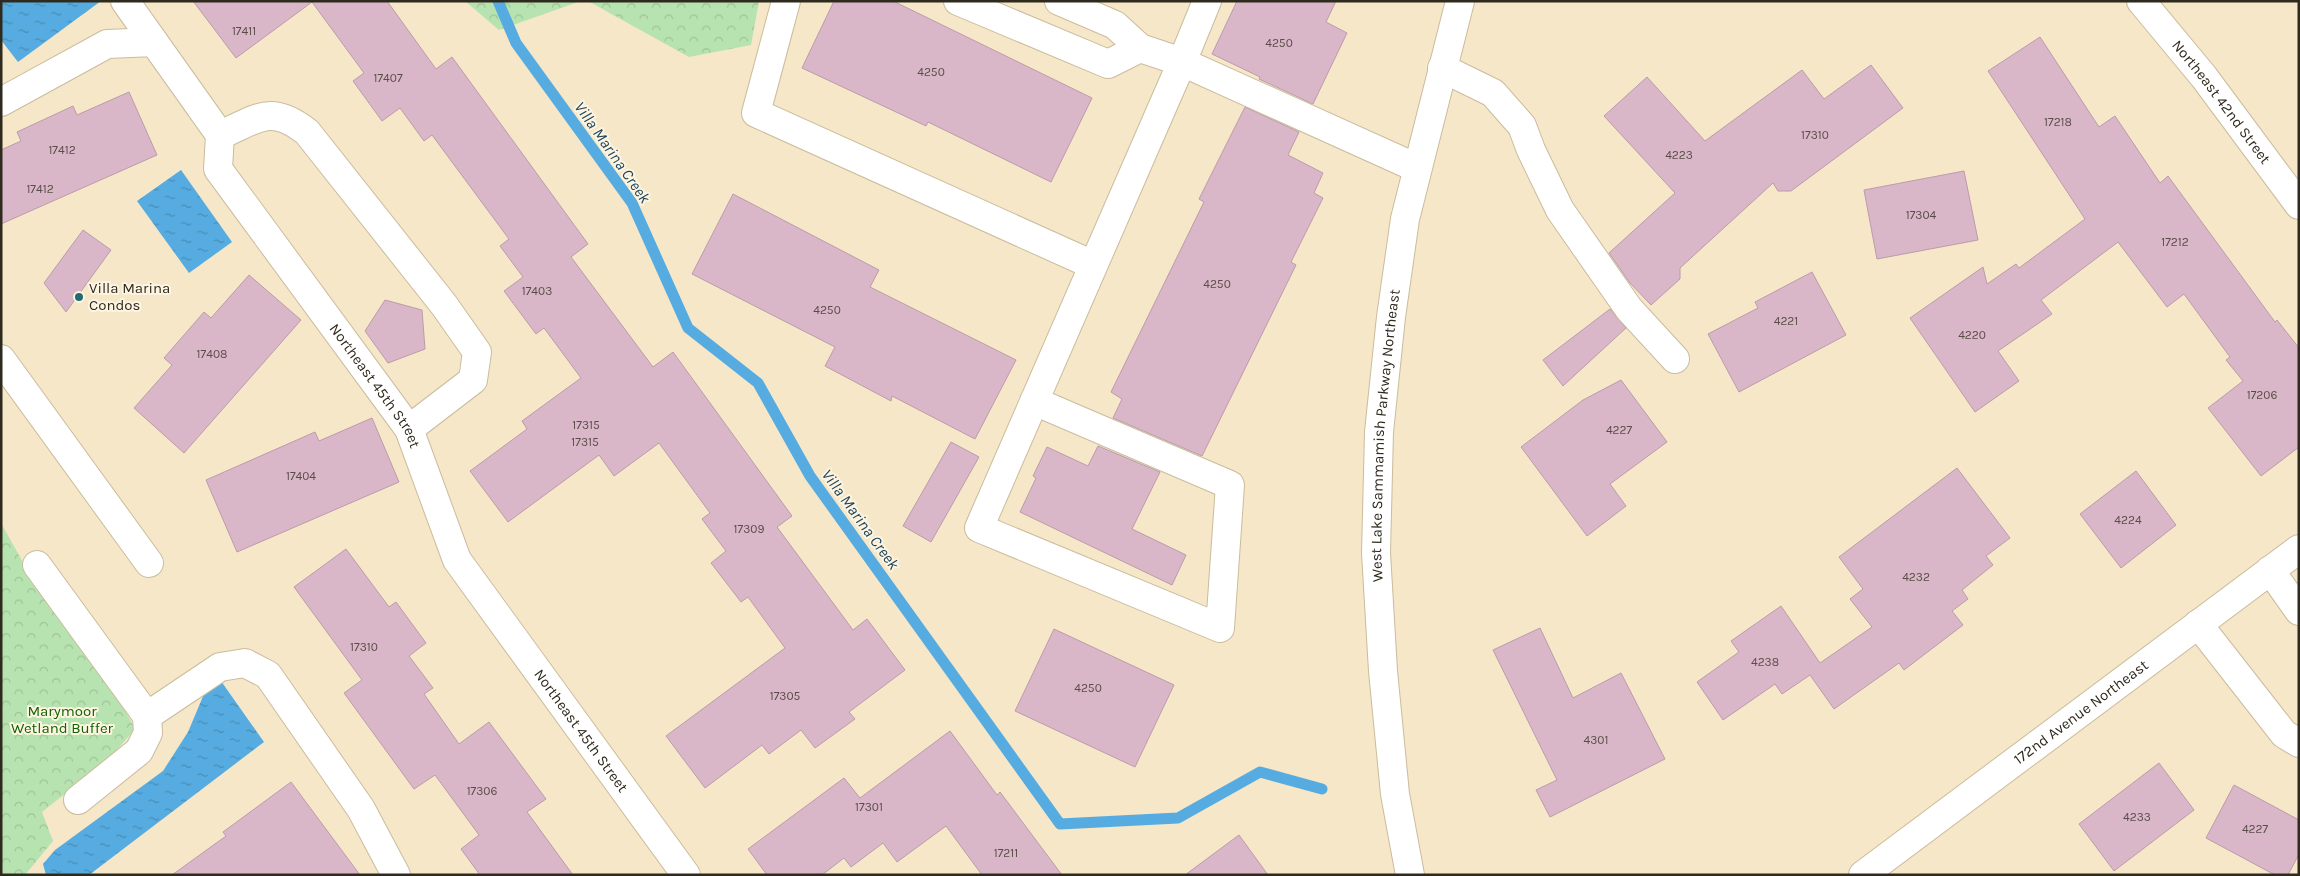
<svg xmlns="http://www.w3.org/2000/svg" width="2300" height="876" viewBox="0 0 2300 876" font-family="Karla,sans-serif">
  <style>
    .forest { fill: url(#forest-crowns) }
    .water { fill: url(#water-ripples) }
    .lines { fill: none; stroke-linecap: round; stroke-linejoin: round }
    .stream { stroke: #56ace0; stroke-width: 11 }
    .building { fill: #d9b7c8; stroke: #bc9bac }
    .minor-casing { stroke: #cabc9d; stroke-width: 30 }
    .major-casing { stroke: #cabc9d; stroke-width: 30 }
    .minor { stroke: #fff; stroke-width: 28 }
    .major { stroke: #fff; stroke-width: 28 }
    .poi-dot { fill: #206c70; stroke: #fdf5e2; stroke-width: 2 }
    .labels { text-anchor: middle; stroke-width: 4; stroke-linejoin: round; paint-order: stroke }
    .number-label { font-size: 12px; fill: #5a4d48 }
    .street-label { font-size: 15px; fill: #2f2a1e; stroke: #fdf5e2 }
    .poi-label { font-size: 15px; fill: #2f2a1e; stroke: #fdf5e2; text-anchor: start }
    .park-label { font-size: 15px; fill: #116201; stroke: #fdf5e2 }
    .water-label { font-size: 16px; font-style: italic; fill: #21465c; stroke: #fdf5e2 }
  </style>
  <defs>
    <pattern id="forest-crowns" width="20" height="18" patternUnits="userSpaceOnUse" patternTransform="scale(1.25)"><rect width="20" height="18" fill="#b7e3b0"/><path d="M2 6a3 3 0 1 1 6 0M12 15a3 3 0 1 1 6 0" fill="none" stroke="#9ec397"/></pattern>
    <pattern id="water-ripples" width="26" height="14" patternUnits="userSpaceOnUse" patternTransform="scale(1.25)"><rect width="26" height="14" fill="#56ace0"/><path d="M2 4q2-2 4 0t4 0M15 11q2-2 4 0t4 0" fill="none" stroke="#488cb5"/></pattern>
  </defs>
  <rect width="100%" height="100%" fill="#f5e7c7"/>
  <path class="forest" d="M 465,1 L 581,1 L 499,30 Z
    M 588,1 L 759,1 L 751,45 L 689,57 Z
    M 1,523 L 25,566 L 105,673 L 135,729 L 109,759 L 42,812 L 53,841 L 25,875 L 1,875 Z"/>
  <path class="water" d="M 1,1 L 101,1 L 18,62 L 1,40 Z
    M 181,170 L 232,242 L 189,273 L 137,201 Z
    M 221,681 L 264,742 L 89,875 L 46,875 L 43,864 L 55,850 L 163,771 L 188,732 L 204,694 Z"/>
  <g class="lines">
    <path class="stream" d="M 498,1 L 516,43 L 632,203 L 688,328 L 758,383 L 810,476 L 1060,824 L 1178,818 L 1260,772 L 1322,789"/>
  </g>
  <path class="building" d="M 193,1 L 387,1 L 436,69 L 452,57 L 588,244 L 571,257 L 653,367 L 673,352 L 792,516 L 777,527 L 853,630 L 867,619 L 905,670 L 849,712 L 855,719 L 815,748 L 801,730 L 769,754 L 762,745 L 705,788 L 666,736 L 785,648 L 748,597 L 741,602 L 711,563 L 726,551 L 702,519 L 710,513 L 659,443 L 614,476 L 599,455 L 508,522 L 470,471 L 527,429 L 522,421 L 581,378 L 544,328 L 536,334 L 504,291 L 523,277 L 500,246 L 509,239 L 432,135 L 424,141 L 400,108 L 382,121 L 353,81 L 364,73 L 312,2 L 236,58 Z
    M 834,1 L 893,1 L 1092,98 L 1051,182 L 928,122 L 926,126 L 802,68 Z
    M 1237,1 L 1336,1 L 1326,22 L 1347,33 L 1313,104 L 1259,79 L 1260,77 L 1212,54 Z
    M 2040,37 L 2099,127 L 2115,116 L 2160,183 L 2168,176 L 2275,322 L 2277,320 L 2299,348 L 2299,447 L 2261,476 L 2208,408 L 2243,381 L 2226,360 L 2230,357 L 2184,294 L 2167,307 L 2118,242 L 2041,300 L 2052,314 L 1998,351 L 2019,381 L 1975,412 L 1910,318 L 1983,267 L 1987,284 L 2016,264 L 2019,268 L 2085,219 L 1988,71 Z
    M 1871,65 L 1903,108 L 1791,191 L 1778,191 L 1773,183 L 1680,268 L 1680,279 L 1651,305 L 1630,283 L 1609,253 L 1675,193 L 1604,116 L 1647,77 L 1705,141 L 1802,70 L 1824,99 Z
    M 129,92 L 157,155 L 1,224 L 1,150 L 21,141 L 17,132 L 73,106 L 77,115 Z
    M 1245,107 L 1299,132 L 1288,155 L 1323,173 L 1314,193 L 1323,198 L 1291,262 L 1296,265 L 1202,456 L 1113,418 L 1122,399 L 1111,392 L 1204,202 L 1199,199 Z
    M 1964,171 L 1978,240 L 1877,259 L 1864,190 Z
    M 733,194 L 879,270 L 870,287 L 1016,360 L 975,439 L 892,396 L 891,401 L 825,366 L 835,347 L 692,274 Z
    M 83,230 L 111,250 L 66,312 L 44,283 Z
    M 1812,272 L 1846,335 L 1739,392 L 1708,334 L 1758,308 L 1755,302 Z
    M 249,275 L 301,320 L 184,453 L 134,408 L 172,365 L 164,358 L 204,312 L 211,318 Z
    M 385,300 L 422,310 L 425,349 L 388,363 L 365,331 Z
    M 1610,309 L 1626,328 L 1563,386 L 1543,360 Z
    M 1621,380 L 1667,442 L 1610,484 L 1626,506 L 1587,536 L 1521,447 L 1583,400 Z
    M 372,418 L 399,482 L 237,552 L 206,480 L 315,432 L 319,441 Z
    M 951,442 L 979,457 L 931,542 L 903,526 Z
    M 1098,446 L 1160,472 L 1132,529 L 1186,555 L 1172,585 L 1020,512 L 1036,478 L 1033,476 L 1047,447 L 1088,466 Z
    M 1957,468 L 2010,538 L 1986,556 L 1993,565 L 1962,590 L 1968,599 L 1952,611 L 1963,625 L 1904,670 L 1899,663 L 1834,709 L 1810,675 L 1782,694 L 1775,684 L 1723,720 L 1697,682 L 1739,652 L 1731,641 L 1781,606 L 1820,663 L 1872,627 L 1850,599 L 1863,589 L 1839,557 Z
    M 2136,471 L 2176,525 L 2121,568 L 2080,514 Z
    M 346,549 L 389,607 L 396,602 L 426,643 L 409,656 L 433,688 L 424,694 L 459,744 L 489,722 L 546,799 L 527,812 L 573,875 L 480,875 L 461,849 L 479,835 L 435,775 L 414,789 L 344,693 L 362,680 L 294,587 Z
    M 1540,628 L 1573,698 L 1621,673 L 1665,759 L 1550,817 L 1536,790 L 1557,780 L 1493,650 Z
    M 1054,629 L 1174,685 L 1135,767 L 1015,711 Z
    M 950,731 L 997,795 L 1000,792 L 1062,875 L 982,875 L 946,826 L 897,862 L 883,843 L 851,867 L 844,858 L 822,875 L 767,875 L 748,849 L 844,778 L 860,798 Z
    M 2159,763 L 2194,810 L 2114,871 L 2079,824 Z
    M 291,782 L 360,875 L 172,875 L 226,836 L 223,832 Z
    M 2234,785 L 2299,820 L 2299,854 L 2288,875 L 2275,875 L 2206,838 Z
    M 1239,835 L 1268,875 L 1185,875 Z"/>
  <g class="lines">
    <g class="minor-casing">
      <g id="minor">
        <path d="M 125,1 L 154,42"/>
        <path d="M 786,1 L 756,113 L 1093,265"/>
        <path d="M 958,1 L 1108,64 L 1140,48"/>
        <path d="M 1059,1 L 1115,25 L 1140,48 L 1182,62 L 1207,1"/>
        <path id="s1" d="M 2141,1 L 2204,77 L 2299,205"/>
        <path d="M 1442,68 L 1493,93 L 1522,126 L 1531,150 L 1560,210 L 1629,309 L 1675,359"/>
        <path id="s2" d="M 1,102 L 107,44 L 154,42 L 220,135 L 218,169 L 409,429 L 457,560 L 686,875"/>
        <path d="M 220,135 C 258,119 270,103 307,132 L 444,305 L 477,352 L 473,380 L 409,429"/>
        <path d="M 1,359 L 149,563"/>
        <path d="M 1034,401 L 1230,485 L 1220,628 L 979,528 L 1182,62 L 1417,168"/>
        <path d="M 37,565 L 147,716 L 220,667 L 245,663 L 268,675 L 361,809 L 396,875"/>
        <path d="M 2270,570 L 2299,611"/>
        <path d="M 2198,624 L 2284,734 L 2299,743"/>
        <path d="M 78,800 L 139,751 L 148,733 L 147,716"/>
        <path id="s3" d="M 1863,875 L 2299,549"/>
      </g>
    </g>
    <g class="major-casing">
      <g id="major">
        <path id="s4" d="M 1410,875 L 1395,794 L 1383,671 L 1376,553 L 1379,432 L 1391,317 L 1405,219 L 1460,1"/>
      </g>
    </g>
    <use href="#minor" class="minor"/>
    <use href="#major" class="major"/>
  </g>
  <circle class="poi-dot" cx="79" cy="297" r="5"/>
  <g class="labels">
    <g class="number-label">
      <text x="244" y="35">17411</text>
      <text x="1279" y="47">4250</text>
      <text x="931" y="76">4250</text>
      <text x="388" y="82">17407</text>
      <text x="2058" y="126">17218</text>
      <text x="1815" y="139">17310</text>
      <text x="62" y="154">17412</text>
      <text x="1679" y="159">4223</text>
      <text x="40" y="193">17412</text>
      <text x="1921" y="219">17304</text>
      <text x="2175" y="246">17212</text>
      <text x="1217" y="288">4250</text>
      <text x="537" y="295">17403</text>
      <text x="827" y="314">4250</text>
      <text x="1786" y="325">4221</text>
      <text x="1972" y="339">4220</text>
      <text x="212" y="358">17408</text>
      <text x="2262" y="399">17206</text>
      <text x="586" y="429">17315</text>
      <text x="1619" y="434">4227</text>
      <text x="585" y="446">17315</text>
      <text x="301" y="480">17404</text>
      <text x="2128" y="524">4224</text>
      <text x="749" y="533">17309</text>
      <text x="1916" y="581">4232</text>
      <text x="364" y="651">17310</text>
      <text x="1765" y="666">4238</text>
      <text x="1088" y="692">4250</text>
      <text x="785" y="700">17305</text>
      <text x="1596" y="744">4301</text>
      <text x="482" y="795">17306</text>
      <text x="869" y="811">17301</text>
      <text x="2137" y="821">4233</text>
      <text x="2255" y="833">4227</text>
      <text x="1006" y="857">17211</text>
    </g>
    <g class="street-label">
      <text dy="5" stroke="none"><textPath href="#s1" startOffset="129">Northeast 42nd Street</textPath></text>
      <text dy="5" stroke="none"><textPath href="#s2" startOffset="584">Northeast 45th Street</textPath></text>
      <text dy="5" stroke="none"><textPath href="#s4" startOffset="442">West Lake Sammamish Parkway Northeast</textPath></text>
      <text dy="5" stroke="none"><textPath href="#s3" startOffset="272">172nd Avenue Northeast</textPath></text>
      <text dy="5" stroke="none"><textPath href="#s2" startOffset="989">Northeast 45th Street</textPath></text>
    </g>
    <g class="poi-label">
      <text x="89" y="293">Villa Marina<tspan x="89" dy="17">Condos</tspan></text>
    </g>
    <g class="park-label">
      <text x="62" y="716">Marymoor<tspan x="62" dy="17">Wetland Buffer</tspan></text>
    </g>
    <g class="water-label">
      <text transform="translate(613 152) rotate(55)" y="6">Villa Marina Creek</text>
      <text transform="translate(861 519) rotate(54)" y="6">Villa Marina Creek</text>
    </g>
  </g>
  <rect width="2300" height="876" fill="none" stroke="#2f2a1e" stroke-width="5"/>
</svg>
